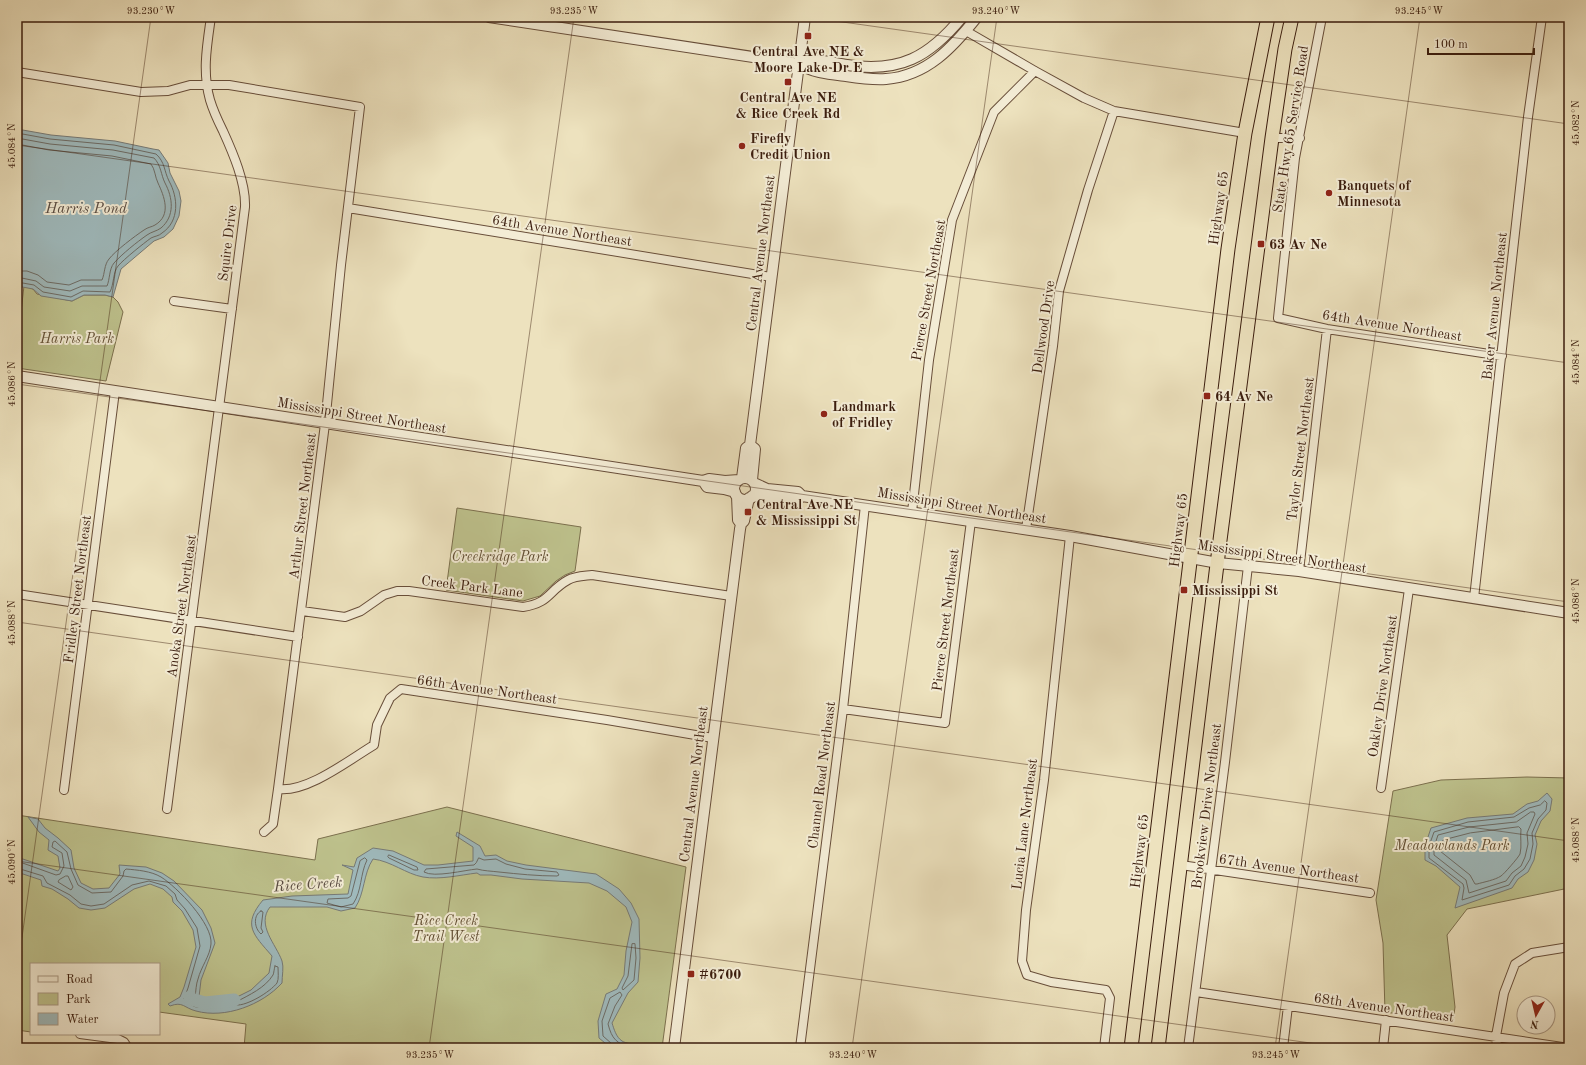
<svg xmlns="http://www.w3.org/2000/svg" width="1586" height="1065" viewBox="0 0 1586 1065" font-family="'Old Standard TT',serif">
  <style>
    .green { fill: #bec28d; stroke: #7c704e }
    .water { fill: #9fbabd; stroke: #777b77 }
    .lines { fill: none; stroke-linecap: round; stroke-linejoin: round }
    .shore { stroke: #6d6c66; stroke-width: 1 }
    .river { stroke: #9fbabd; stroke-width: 13 }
    .minor-casing { stroke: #684e3a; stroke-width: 10 }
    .tertiary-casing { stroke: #684e3a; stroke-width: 12 }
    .trunk-casing { stroke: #3b1d0e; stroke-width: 15 }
    .minor { stroke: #f3ecd5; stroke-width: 8 }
    .tertiary { stroke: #f3ecd5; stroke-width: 10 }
    .trunk { stroke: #ede2be; stroke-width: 13 }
    .ticks { fill: none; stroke: #3b1d0e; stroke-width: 1; stroke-opacity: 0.45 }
    .poi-dot { fill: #8f2418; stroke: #f3ecd5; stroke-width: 1.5 }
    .labels { text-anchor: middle; stroke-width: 4; stroke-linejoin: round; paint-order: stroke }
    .poi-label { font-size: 14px; font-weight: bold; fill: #3b1d0e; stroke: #f3ecd5; text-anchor: start }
    .street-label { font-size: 14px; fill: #3b1d0e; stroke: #f3ecd5 }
    .park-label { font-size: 14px; font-style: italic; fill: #624f34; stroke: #f3ecd5 }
    .water-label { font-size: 15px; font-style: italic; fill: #594c43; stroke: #f3ecd5 }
    .neatline { fill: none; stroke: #3b1d0e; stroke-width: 1.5 }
    .ticks-label { font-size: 10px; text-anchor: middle; fill: #3b1d0e }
  </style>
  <rect width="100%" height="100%" fill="#ede2be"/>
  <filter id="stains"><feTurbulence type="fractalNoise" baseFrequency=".005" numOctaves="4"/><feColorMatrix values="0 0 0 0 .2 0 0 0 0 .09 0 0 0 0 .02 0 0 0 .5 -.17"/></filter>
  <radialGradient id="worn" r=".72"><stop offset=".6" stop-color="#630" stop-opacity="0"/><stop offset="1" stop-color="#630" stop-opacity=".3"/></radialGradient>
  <path class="green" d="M 24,286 L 33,289 L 37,294 L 72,301 L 84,295 L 105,295 L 113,297 L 118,302 L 123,312 L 106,381 L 17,368 L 17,346 Z
    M 457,508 L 581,527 L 575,571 L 565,575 L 556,581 L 540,596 L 523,601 L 446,590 Z
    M 1527,777 L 1569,778 L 1569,888 L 1467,909 L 1447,935 L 1455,1007 L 1453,1022 L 1385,1012 L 1383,943 L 1376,900 L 1393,791 L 1441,780 Z
    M 447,807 L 686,867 L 662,1048 L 483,1048 L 461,1045 L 460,1048 L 244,1048 L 246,1024 L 159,1012 L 159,964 L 31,964 L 31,1032 L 17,1030 L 17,815 L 315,860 L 318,839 Z"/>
  <path class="water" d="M 17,129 L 51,135 L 115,141 L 153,149 L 159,150 L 168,163 L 170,173 L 179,191 L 181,201 L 179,216 L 173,229 L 164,237 L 154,241 L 121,269 L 113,297 L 105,295 L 84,295 L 72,301 L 41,296 L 33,289 L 17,286 Z
    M 1547,793 L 1552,799 L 1550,811 L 1541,821 L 1535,835 L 1537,844 L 1534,860 L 1528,872 L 1518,879 L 1512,888 L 1455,908 L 1460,887 L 1436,866 L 1425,860 L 1425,846 L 1431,828 L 1467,818 L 1513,814 L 1527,804 L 1538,801 Z
    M 28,817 L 38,819 L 45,828 L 58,838 L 71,850 L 74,868 L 81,883 L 93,889 L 109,888 L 120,874 L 119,865 L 146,867 L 162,873 L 174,881 L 202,910 L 211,928 L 215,943 L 201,980 L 199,997 L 205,1003 L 218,1003 L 235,998 L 251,990 L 269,973 L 272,956 C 253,934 242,925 263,900 L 292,896 L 348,894 L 353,870 L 342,865 L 354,867 L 357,858 L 373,848 L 393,851 L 424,865 L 438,865 L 473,861 L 473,847 L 456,836 L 457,832 L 480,846 L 485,856 L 496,855 L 507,861 L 526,865 L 596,874 L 619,889 L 631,903 L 639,919 L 640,958 L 638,982 L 628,993 L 612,1023 C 614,1029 616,1037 622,1041 C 627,1044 632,1043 637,1048 L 611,1048 L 599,1038 L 598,1021 L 606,994 L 617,989 L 624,975 L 626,951 L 632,922 L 626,907 L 607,891 L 589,883 L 522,879 L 491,875 L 480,875 L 477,873 C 460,875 440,880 423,877 C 406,874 391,861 373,859 C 363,874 365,893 355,908 L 341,911 L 327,907 L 270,907 C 256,925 276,944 282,961 C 284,967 282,976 282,983 C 262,1005 225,1019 196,1011 C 184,1008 183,1001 170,1006 L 168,1004 L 180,997 L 184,987 L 196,947 L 193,930 L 182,911 L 173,902 L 172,897 L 163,889 L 150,884 L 134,889 L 105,908 L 91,910 L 79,908 L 68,899 L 52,889 L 42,886 L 41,880 L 17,872 L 17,857 L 58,871 L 60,868 L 58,856 L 48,850 L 49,840 L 39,832 Z"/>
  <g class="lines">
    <path class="shore" d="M 17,133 L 50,139 L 114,145 L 156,154 C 165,162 164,171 169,181 C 178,197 180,221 162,233 C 159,236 155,236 151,238 C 144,243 124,259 118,266 C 113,272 114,284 110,292 L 83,291 L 71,297 L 43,292 L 34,285 L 17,282
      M 17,138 L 50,144 L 113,150 L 154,158 C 161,165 161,175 165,183 C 173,198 175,216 161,228 C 157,231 151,232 147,235 C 137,242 122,254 114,263 C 109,269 110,279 107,286 L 82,286 L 70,291 L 44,287 L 36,281 L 17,277
      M 17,144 L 49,150 L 112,156 L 151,164 C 155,169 155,177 158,183 C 164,196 172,215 155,225 C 152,227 148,227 144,230 C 135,236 115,251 109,259 C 104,265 105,273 102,280 L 81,280 L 69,285 L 47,282 L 38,275 L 27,271 L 17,271
      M 1545,801 L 1547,803 L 1546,810 L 1538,819 L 1532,833 L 1533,844 L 1530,859 L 1524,869 L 1515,876 L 1509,885 L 1462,900 L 1464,888 L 1463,884 L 1429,858 L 1429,846 L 1434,832 L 1468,822 L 1514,817 L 1529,808 L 1540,805 Z
      M 1531,812 L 1534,812 L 1535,814 L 1527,833 L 1528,844 L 1525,857 L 1521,866 L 1512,873 L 1506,881 L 1469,893 L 1466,880 L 1434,855 L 1434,847 L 1438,835 L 1469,827 L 1516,822 Z
      M 1519,827 L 1521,829 C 1520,838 1522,846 1520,854 C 1518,858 1504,874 1501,876 C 1495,880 1484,882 1477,884 L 1475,884 L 1470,875 L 1440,851 L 1443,840 L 1470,833 Z
      M 389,855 L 417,867 L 418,870 L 414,870 L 389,858 L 388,857 Z
      M 365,858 L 367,860 C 360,874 362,891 353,904 L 341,907 L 327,903 L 328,899 L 348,898 L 351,896 L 360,861 Z
      M 479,858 L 484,860 L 496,859 L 506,864 L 525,869 L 557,872 L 559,875 L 557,876 C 537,876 518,874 499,872 C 491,871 484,871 477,869 C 465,870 434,878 424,872 L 426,869 L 474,865 L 476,863 Z
      M 17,861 L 56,875 L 60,874 L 64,866 L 62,853 L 52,847 L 53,842 L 55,841 L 67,852 L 71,869 L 78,885 L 92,893 L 111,892 L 123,876 L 124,871 L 126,869 C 137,870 151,871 161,877 C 177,887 213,924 211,944 C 210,956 201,967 198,979 C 196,984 196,991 195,997 L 201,1005 L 200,1007 C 194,1008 188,1003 184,999 L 188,988 L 200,946 L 197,928 L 185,909 L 177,900 L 175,894 L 166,886 L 149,881 L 132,885 L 104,904 L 91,906 L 81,904 L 70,895 L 47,883 L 43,876 L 17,868
      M 66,876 L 68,876 L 73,887 L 71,890 L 58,882 L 59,880 Z
      M 261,911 L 263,912 L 261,928 L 263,932 L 261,934 C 254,928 253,915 261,911 Z
      M 635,944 L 636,958 L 634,980 L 623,990 L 622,988 L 628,976 L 632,944 Z
      M 275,966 L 278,967 C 278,972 279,979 277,983 C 270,992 247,1006 236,1005 L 236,1002 C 249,995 265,988 273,975 C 274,973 274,969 275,966 Z
      M 614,1048 L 612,1044 L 603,1036 L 602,1021 L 610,998 L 620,992 L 622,995 L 615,1006 L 608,1024 C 612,1039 616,1043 631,1048"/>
    <path class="river" d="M 190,997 L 191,999 L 205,1003 L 234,1000"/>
    <g class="minor-casing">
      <path id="minor" d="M 1322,17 L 1295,158 L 1278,318 L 1327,329 L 1502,356
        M 966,31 L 1035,71 L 1084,98 L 1114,111 L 1245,133
        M 17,72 L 141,92 L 168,91 L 190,85 L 229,85 L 360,107 L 341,265 L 325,424 L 278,789 L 273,824 L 264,832
        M 1272,138 L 1300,138
        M 348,208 L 771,277
        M 174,301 L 232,309
        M 912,512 L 929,360 L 952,220 L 994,112 L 1035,71
        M 1026,529 L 1053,346 L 1059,291 L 1088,190 L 1114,111
        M 1070,536 L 1044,780 L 1026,910 L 1022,961 L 1027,975 L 1051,982 L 1106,990 L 1110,998 L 1104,1048
        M 1299,571 L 1327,329
        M 17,594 L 298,637
        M 1474,598 L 1528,117 L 1542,17
        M 302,611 L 345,617 L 361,611 L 384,595 L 397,591 L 409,591 L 523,607 C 550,603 548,591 568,580 C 575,576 584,576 592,575 L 731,596
        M 843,709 L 945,723 L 971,521
        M 1381,788 L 1409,589
        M 278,789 C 307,793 349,760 374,745 L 377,725 L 390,698 L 401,689 L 607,720 L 713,738
        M 64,790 L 115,391
        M 167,809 L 245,207 C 246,183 233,153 223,131 C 218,121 213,110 210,100 C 202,72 207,45 211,17
        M 1181,865 L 1370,893
        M 1196,992 L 1569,1048
        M 80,1034 L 118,1039 L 124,1042 L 128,1048
        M 800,1048 L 843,709 L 865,505
        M 1188,1048 L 1225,762 L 1248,566
        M 1283,1048 L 1288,1006
        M 1383,1048 L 1386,1020
        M 1497,1048 L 1496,1036 L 1504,993 L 1515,964 L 1532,953 L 1569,947"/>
    </g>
    <g class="tertiary-casing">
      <path id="tertiary" d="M 489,17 L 799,64 C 814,73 829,74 846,76 C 859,78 873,80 886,79 C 927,76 953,47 977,17
        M 799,64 C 802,63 807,60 811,60 C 819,59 838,64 847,65 C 900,73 929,57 962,17
        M 17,376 L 703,481 L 709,479 L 725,481 L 739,480
        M 750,445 L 755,449 L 752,480
        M 742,478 L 746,448 L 750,445 L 805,17
        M734 489a11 11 0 1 1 22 0a11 11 0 1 1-22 0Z
        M 703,481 L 707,487 L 724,489 L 735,492
        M 754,483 L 767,489 L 798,492 L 802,496 L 1070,536 L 1218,563 L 1299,571 L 1569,613
        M 737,496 L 738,520 L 741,524
        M 752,496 L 767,496 L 797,500 L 802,496
        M 674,1048 L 740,529 L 741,524 L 744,521 L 749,498"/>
    </g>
    <g class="trunk-casing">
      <path id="trunk" d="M 1131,1048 L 1228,249 L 1245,133 L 1268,17
        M 1158,1048 L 1219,548 L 1272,138 L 1285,49 L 1292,17"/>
    </g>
    <use href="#minor" class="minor"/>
    <use href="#tertiary" class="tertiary"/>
    <use href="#trunk" class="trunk"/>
  </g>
  <path class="ticks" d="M 807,17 L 1569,124M 17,145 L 1569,363M 17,384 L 1569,602M 17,622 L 1569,841M 17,861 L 1346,1048M 17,973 L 151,17M 429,1048 L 574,17M 852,1048 L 997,17M 1275,1048 L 1420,17"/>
  <g class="poi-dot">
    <rect x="804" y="32" width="8" height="8" rx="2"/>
    <rect x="784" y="78" width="8" height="8" rx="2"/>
    <circle cx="742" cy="146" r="4"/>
    <circle cx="1329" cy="193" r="4"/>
    <rect x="1257" y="240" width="8" height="8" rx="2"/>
    <rect x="1203" y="392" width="8" height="8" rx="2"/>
    <circle cx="824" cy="414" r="4"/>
    <rect x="744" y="508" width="8" height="8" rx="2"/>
    <rect x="1180" y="586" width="8" height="8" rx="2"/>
    <rect x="687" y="970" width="8" height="8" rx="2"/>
  </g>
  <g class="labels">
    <g class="poi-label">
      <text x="808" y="56" text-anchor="middle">Central Ave NE &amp;<tspan x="808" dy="16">Moore Lake Dr E</tspan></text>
      <text x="788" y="102" text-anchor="middle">Central Ave NE<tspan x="788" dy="16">&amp; Rice Creek Rd</tspan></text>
      <text x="750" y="143">Firefly<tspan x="750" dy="16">Credit Union</tspan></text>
      <text x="1337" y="190">Banquets of<tspan x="1337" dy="16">Minnesota</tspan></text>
      <text x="1269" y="249">63 Av Ne</text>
      <text x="1215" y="401">64 Av Ne</text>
      <text x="832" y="411">Landmark<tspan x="832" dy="16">of Fridley</tspan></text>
      <text x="756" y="509">Central Ave NE<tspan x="756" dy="16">&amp; Mississippi St</tspan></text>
      <text x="1192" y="595">Mississippi St</text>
      <text x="699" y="979">#6700</text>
    </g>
    <g class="street-label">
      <text transform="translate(1290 129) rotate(-81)" y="5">State Hwy 65 Service Road</text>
      <text transform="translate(1218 208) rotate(-82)" y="5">Highway 65</text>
      <text transform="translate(562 230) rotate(9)" y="5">64th Avenue Northeast</text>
      <text transform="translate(227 243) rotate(-83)" y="5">Squire Drive</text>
      <text transform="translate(760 253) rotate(-83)" y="5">Central Avenue Northeast</text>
      <text transform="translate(928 290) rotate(-80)" y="5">Pierce Street Northeast</text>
      <text transform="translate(1494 306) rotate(-84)" y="5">Baker Avenue Northeast</text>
      <text transform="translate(1392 325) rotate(9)" y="5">64th Avenue Northeast</text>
      <text transform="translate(1043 327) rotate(-82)" y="5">Dellwood Drive</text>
      <text transform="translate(362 415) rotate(9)" y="5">Mississippi Street Northeast</text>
      <text transform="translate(1300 449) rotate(-83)" y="5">Taylor Street Northeast</text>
      <text transform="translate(962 505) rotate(9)" y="5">Mississippi Street Northeast</text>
      <text transform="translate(302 506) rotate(-83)" y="5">Arthur Street Northeast</text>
      <text transform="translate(1178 530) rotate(-83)" y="5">Highway 65</text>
      <text transform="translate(1282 556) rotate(8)" y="5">Mississippi Street Northeast</text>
      <text transform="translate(472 586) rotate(7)" y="5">Creek Park Lane</text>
      <text transform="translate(77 589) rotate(-83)" y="5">Fridley Street Northeast</text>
      <text transform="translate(181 606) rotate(-82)" y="5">Anoka Street Northeast</text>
      <text transform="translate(945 620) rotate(-83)" y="5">Pierce Street Northeast</text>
      <text transform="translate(1382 686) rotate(-82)" y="5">Oakley Drive Northeast</text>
      <text transform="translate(487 689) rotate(8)" y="5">66th Avenue Northeast</text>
      <text transform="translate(821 775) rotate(-83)" y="5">Channel Road Northeast</text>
      <text transform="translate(693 784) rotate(-83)" y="5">Central Avenue Northeast</text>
      <text transform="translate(1206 806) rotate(-83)" y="5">Brookview Drive Northeast</text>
      <text transform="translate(1024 824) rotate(-83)" y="5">Lucia Lane Northeast</text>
      <text transform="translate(1139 851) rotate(-83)" y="5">Highway 65</text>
      <text transform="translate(1289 868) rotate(8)" y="5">67th Avenue Northeast</text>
      <text transform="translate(1384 1007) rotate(8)" y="5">68th Avenue Northeast</text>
    </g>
    <g class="park-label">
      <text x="77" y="343">Harris Park</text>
      <text x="500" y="561">Creekridge Park</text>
      <text x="1452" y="850">Meadowlands Park</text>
      <text x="446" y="925">Rice Creek<tspan x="446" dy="16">Trail West</tspan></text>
    </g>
    <g class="water-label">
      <text x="86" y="213">Harris Pond</text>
      <text transform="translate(308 884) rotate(-4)" y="5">Rice Creek</text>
    </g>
  </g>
  <rect width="1586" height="1065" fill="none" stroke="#ede2be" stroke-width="44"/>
  <rect x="30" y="963" width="130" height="72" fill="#f3ecd5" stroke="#a99985"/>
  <rect x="38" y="976" width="20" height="6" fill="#f3ecd5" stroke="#a99985"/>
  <text x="66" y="983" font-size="12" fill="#3b1d0e">Road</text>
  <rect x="38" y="993" width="20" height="12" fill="#bec28d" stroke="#a99985"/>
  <text x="66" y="1003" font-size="12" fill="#3b1d0e">Park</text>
  <rect x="38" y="1013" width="20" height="12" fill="#9fbabd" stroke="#a99985"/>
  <text x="66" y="1023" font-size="12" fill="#3b1d0e">Water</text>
  <g transform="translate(1536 1015) rotate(188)"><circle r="19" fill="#f3ecd5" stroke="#a99985"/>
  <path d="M0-3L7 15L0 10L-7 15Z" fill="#8f2418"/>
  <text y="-6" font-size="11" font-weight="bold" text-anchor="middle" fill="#3b1d0e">N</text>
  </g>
  <path d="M1428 48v6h106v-6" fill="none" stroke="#3b1d0e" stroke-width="2"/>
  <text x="1434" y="48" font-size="12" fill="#3b1d0e" stroke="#f3ecd5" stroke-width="3" paint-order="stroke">100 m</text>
  <rect x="22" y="22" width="1542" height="1021" class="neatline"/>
  <g class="ticks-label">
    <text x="151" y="14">93.230°W</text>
    <text x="574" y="14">93.235°W</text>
    <text x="996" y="14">93.240°W</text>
    <text x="1419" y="14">93.245°W</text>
    <text transform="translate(1575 123) rotate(-90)" y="4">45.082°N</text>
    <text transform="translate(11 146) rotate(-90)" y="4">45.084°N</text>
    <text transform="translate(1575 362) rotate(-90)" y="4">45.084°N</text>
    <text transform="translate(11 384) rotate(-90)" y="4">45.086°N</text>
    <text transform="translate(1575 601) rotate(-90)" y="4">45.086°N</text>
    <text transform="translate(11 623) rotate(-90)" y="4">45.088°N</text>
    <text transform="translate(1575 840) rotate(-90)" y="4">45.088°N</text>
    <text transform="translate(11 862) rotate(-90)" y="4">45.090°N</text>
    <text x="430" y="1058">93.235°W</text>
    <text x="853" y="1058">93.240°W</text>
    <text x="1276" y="1058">93.245°W</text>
  </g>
  <rect width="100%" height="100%" filter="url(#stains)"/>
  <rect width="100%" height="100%" fill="url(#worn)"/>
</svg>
